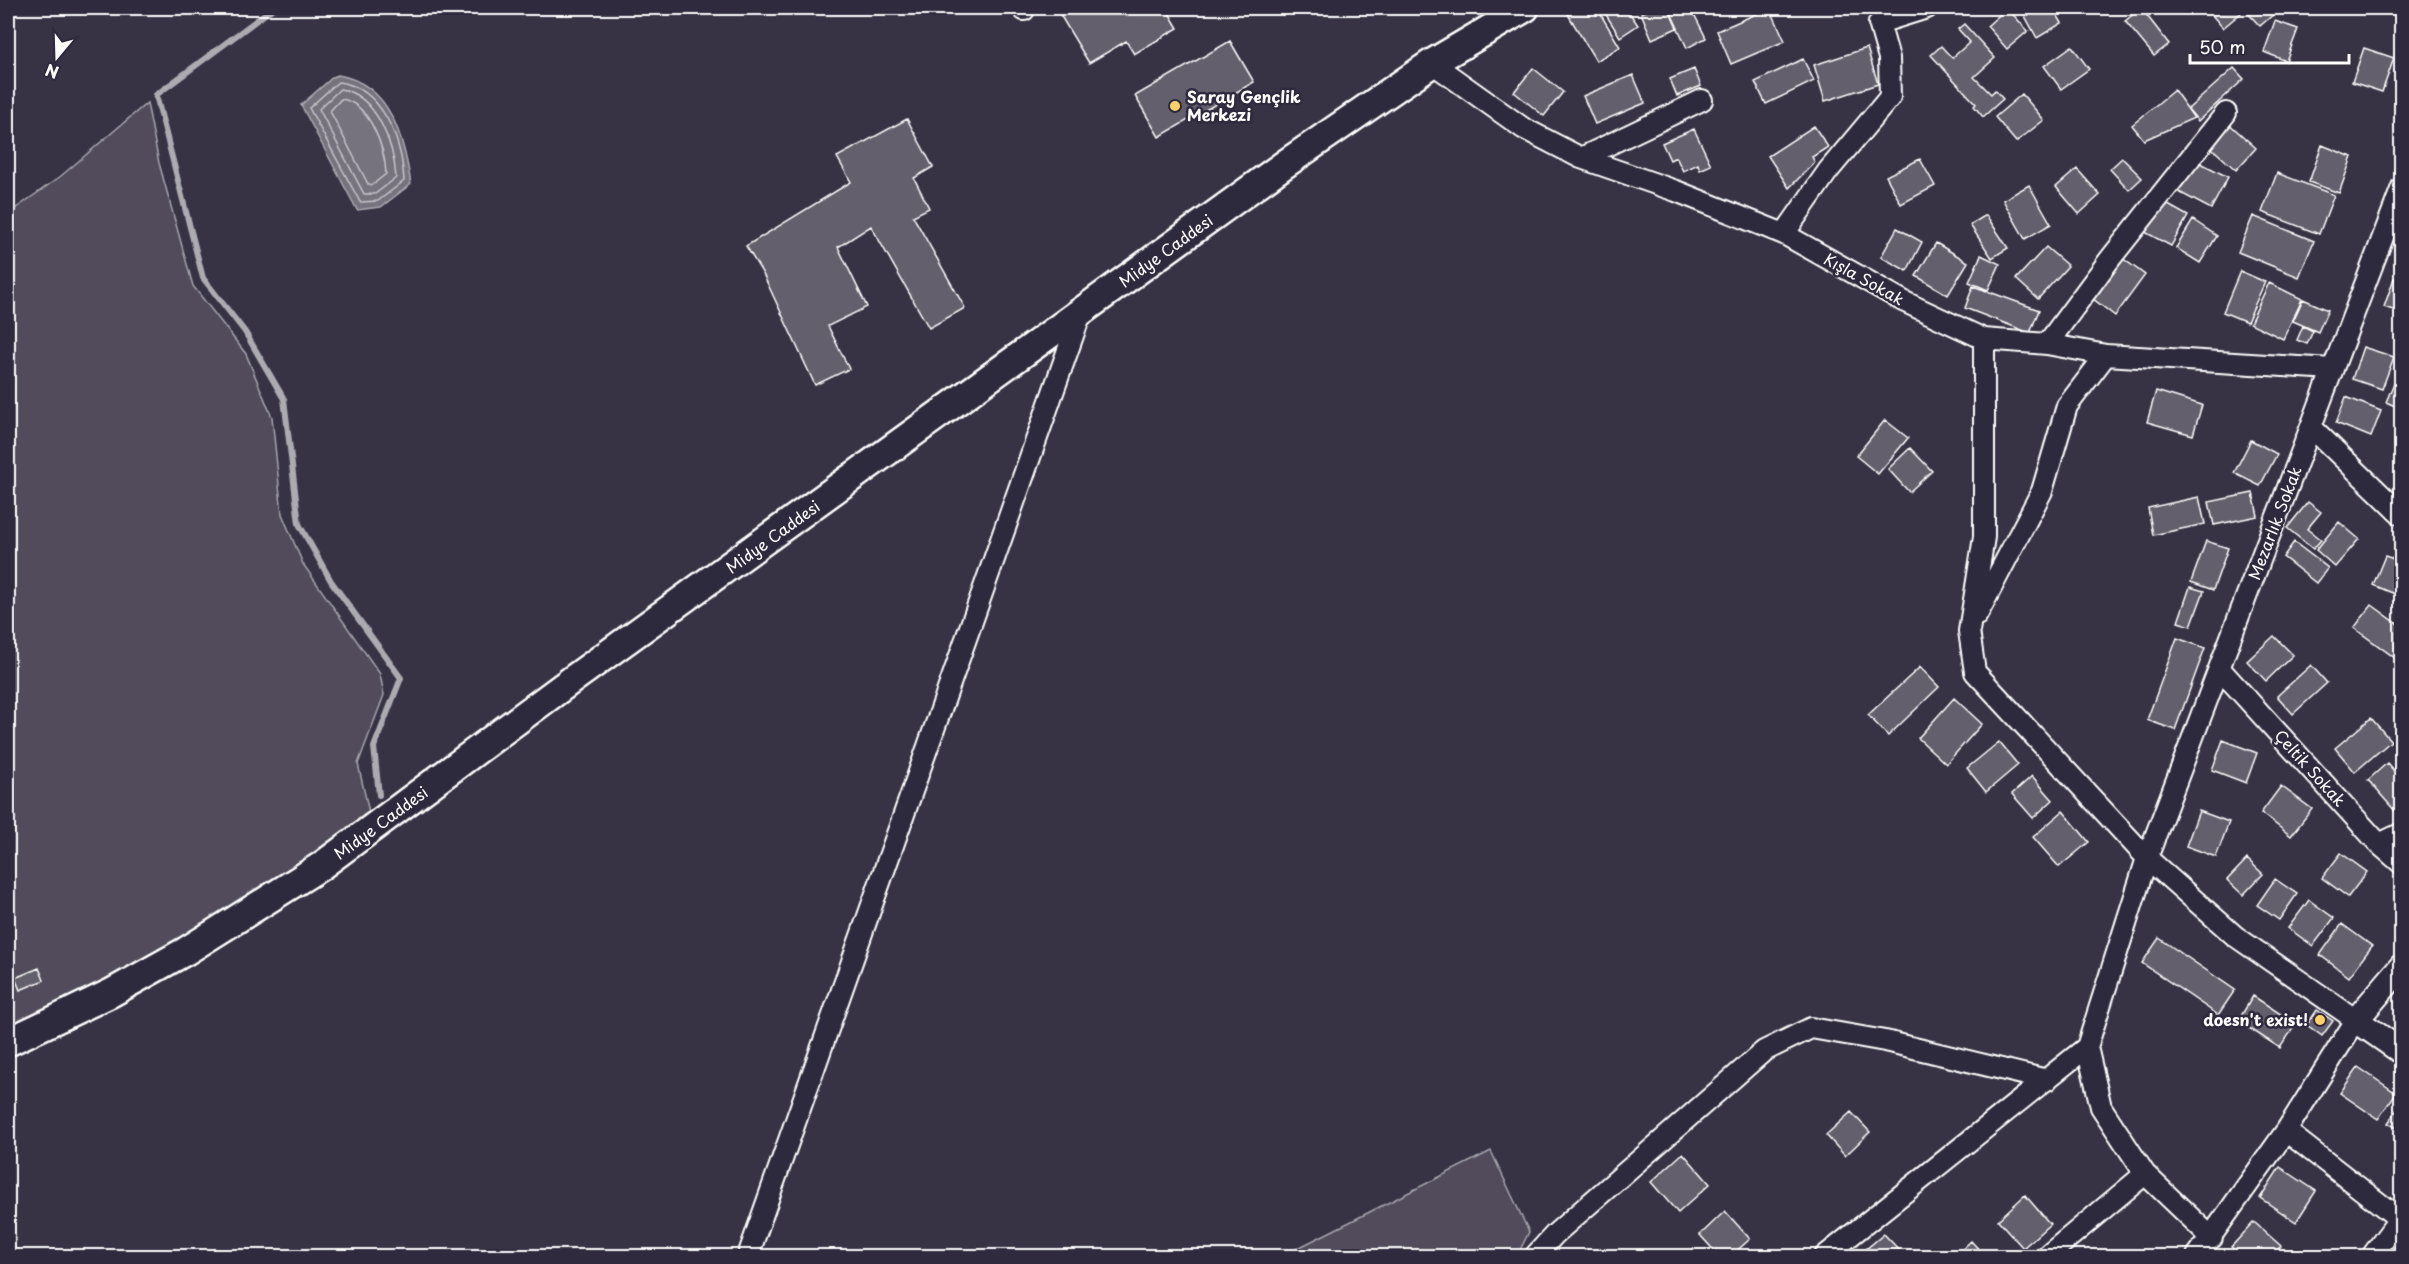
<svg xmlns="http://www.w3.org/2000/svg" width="2409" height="1264" viewBox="0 0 2409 1264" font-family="'Playpen Sans',sans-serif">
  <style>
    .green { fill: #514c5c; stroke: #a8a6ae; stroke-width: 1.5 }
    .water { fill: #76737f; stroke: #adabb2; stroke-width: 1.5 }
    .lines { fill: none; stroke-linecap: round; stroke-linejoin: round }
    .shore { stroke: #c8c7cc; stroke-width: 1.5 }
    .stream { stroke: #adabb2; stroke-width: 6 }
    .building { fill: #635f6d; stroke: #fff; stroke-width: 1.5 }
    .minor-casing { stroke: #fff; stroke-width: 24 }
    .tertiary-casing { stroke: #fff; stroke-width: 28 }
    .secondary-casing { stroke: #fff; stroke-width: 32 }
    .minor { stroke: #2f2a3d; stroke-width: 20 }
    .tertiary { stroke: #2f2a3d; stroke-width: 24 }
    .secondary { stroke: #2f2a3d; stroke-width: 27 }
    .poi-dot { fill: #ffd166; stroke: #2f2a3d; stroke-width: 2 }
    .labels { text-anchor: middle; stroke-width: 5; stroke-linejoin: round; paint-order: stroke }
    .poi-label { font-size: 16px; font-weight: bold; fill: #fff; stroke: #2f2a3d; text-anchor: start }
    .street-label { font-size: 16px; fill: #fff; stroke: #2f2a3d }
  </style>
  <rect width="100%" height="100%" fill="#373345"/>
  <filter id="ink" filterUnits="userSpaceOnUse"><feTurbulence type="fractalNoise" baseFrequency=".0167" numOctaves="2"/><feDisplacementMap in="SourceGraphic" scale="12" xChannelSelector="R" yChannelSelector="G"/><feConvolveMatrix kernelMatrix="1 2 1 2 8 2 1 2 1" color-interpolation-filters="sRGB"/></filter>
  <g filter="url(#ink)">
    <path class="green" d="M 147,103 L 159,163 L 193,286 L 246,354 L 272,417 L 282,514 L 303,564 L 380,674 L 384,695 L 358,764 L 371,821 L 236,912 L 8,1035 L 8,214 L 61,176 Z
      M 1491,1151 L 1529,1232 L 1517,1256 L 1282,1256 Z"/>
    <path class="water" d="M 338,75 C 391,84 404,139 411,184 L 381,207 L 357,210 L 301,105 L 333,77 Z"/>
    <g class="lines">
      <path class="shore" d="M 338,82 C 383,87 402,142 404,181 L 378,201 L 360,202 L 309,108 Z
        M 340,89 C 377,95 394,145 396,178 L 375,194 L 364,194 L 319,109 Z
        M 341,99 C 370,103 385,149 386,174 L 372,185 L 368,184 L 330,111 Z"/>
      <path class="stream" d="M 273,8 L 156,95 L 203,278 L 245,332 L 284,399 L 299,524 L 331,581 L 401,678 L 374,747 L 379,795"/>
    </g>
    <path class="building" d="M 1056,8 L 1166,8 L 1178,28 L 1134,54 L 1126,41 L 1089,63 Z
      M 1572,8 L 1597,8 L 1620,47 L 1596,61 L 1566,11 Z
      M 1607,8 L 1626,8 L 1638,25 L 1620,37 L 1603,10 Z
      M 1654,8 L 1668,8 L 1677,28 L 1652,39 L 1641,13 Z
      M 1683,8 L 1691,8 L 1706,38 L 1687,48 L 1671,13 Z
      M 1770,8 L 1785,41 L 1731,64 L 1717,31 Z
      M 2007,8 L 2028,31 L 2007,49 L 1987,26 Z
      M 2041,8 L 2053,8 L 2062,23 L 2037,38 L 2025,16 Z
      M 2141,8 L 2169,44 L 2154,56 L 2125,21 Z
      M 2206,8 L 2239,8 L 2242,12 L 2223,28 Z
      M 2243,8 L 2281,8 L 2260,26 Z
      M 2275,21 L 2298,29 L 2286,61 L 2264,52 Z
      M 1964,24 L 1995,58 L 1974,77 L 1991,94 L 1995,90 L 2003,99 L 1983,117 L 1974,106 L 1976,104 L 1931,55 L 1941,46 L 1952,58 L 1970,42 L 1958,29 Z
      M 1230,41 L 1254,82 L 1159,137 L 1135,96 Z
      M 2072,46 L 2089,69 L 2061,89 L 2044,66 Z
      M 1867,48 L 1878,84 L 1825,101 L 1814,65 Z
      M 2364,48 L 2394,58 L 2382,92 L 2352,82 Z
      M 1803,59 L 1814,81 L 1766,104 L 1755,82 Z
      M 1533,68 L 1563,92 L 1544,116 L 1514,92 Z
      M 2234,68 L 2244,79 L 2198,121 L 2188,109 Z
      M 1694,69 L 1701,86 L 1677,96 L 1670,79 Z
      M 1633,75 L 1645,103 L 1595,124 L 1583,96 Z
      M 2174,90 L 2194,118 L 2144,140 L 2132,125 Z
      M 2022,94 L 2044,120 L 2016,142 L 1995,117 Z
      M 907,119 L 933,167 L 914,178 L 929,208 L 913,216 L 965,308 L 929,328 L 871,226 L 838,247 L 867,307 L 828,326 L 849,369 L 815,385 L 763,274 L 746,246 L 851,182 L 837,157 Z
      M 2226,121 L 2256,148 L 2236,170 L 2206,143 Z
      M 1814,126 L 1828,147 L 1812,157 L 1815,162 L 1789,188 L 1768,156 Z
      M 1694,129 L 1711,165 L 1700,170 L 1698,164 L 1683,171 L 1676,157 L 1670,160 L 1662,143 Z
      M 2322,145 L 2352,157 L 2339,193 L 2309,182 Z
      M 2122,158 L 2142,178 L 2129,190 L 2110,169 Z
      M 2191,158 L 2228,177 L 2211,209 L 2175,190 Z
      M 1920,159 L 1935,186 L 1901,204 L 1886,176 Z
      M 2077,169 L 2100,195 L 2079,214 L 2056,187 Z
      M 2277,173 L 2334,195 L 2319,234 L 2262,212 Z
      M 2029,185 L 2051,224 L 2025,239 L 2003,200 Z
      M 2161,201 L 2188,216 L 2171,246 L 2143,231 Z
      M 1986,215 L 2008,248 L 1992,258 L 1970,225 Z
      M 2253,216 L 2314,241 L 2299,277 L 2238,252 Z
      M 2193,220 L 2217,236 L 2200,263 L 2176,248 Z
      M 1897,228 L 1922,242 L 1907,271 L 1881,257 Z
      M 1936,243 L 1968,262 L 1948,295 L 1916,276 Z
      M 2046,247 L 2068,266 L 2038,299 L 2016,279 Z
      M 1981,255 L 2000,264 L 1988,290 L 1969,282 Z
      M 2122,258 L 2145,275 L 2115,316 L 2092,298 Z
      M 2240,271 L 2265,282 L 2247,322 L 2223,312 Z
      M 2394,278 L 2402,281 L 2402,313 L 2384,307 Z
      M 2269,283 L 2302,299 L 2283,339 L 2250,323 Z
      M 1973,286 L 2039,310 L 2030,333 L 1965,308 Z
      M 2303,299 L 2328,310 L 2318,332 L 2293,321 Z
      M 2303,326 L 2313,331 L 2307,344 L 2297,340 Z
      M 2363,347 L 2394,357 L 2382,389 L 2352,379 Z
      M 2401,366 L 2402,366 L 2402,409 L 2386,402 Z
      M 2156,391 L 2202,405 L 2193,435 L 2147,422 Z
      M 2346,397 L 2381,411 L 2371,437 L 2336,423 Z
      M 1885,420 L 1908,438 L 1878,474 L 1856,456 Z
      M 2251,440 L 2277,454 L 2260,486 L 2234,473 Z
      M 1910,448 L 1932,471 L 1909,492 L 1888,469 Z
      M 2253,493 L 2258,516 L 2214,525 L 2209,502 Z
      M 2199,497 L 2205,524 L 2153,535 L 2148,508 Z
      M 2308,502 L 2321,512 L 2307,529 L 2321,540 L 2313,549 L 2287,528 Z
      M 2339,522 L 2359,539 L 2335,567 L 2316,550 Z
      M 2206,541 L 2228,548 L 2213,590 L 2191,582 Z
      M 2294,542 L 2328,568 L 2316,583 L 2283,557 Z
      M 2385,556 L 2402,562 L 2402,578 L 2395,594 L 2373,585 Z
      M 2190,587 L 2204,591 L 2191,626 L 2178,622 Z
      M 2372,605 L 2402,627 L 2402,663 L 2354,628 Z
      M 2274,636 L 2293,655 L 2266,681 L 2247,661 Z
      M 2177,638 L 2205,648 L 2175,730 L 2147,720 Z
      M 2311,665 L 2327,683 L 2293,714 L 2277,696 Z
      M 1920,667 L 1939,687 L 1888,736 L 1868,715 Z
      M 1954,698 L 1982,724 L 1946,764 L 1918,738 Z
      M 2371,718 L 2391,741 L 2355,772 L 2335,748 Z
      M 2223,740 L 2257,753 L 2246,783 L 2212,770 Z
      M 1999,742 L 2018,765 L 1986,792 L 1967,768 Z
      M 2387,763 L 2402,780 L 2402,806 L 2395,811 L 2368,780 Z
      M 2032,776 L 2053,800 L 2033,818 L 2012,794 Z
      M 2281,786 L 2312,809 L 2291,836 L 2261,813 Z
      M 2063,811 L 2089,842 L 2059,867 L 2033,837 Z
      M 2199,811 L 2229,822 L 2216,857 L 2186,846 Z
      M 2341,853 L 2367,872 L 2348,897 L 2322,878 Z
      M 2247,859 L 2263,874 L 2243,895 L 2227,880 Z
      M 2275,879 L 2297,894 L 2279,920 L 2257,905 Z
      M 2309,900 L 2334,918 L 2313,946 L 2288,928 Z
      M 2342,924 L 2372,946 L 2349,977 L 2320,955 Z
      M 2159,938 L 2235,990 L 2218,1015 L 2142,963 Z
      M 39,968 L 44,980 L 20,990 L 15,978 Z
      M 2253,996 L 2296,1024 L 2280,1048 L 2238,1021 Z
      M 2317,1010 L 2333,1021 L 2322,1036 L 2307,1025 Z
      M 2358,1067 L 2396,1093 L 2378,1119 L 2340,1093 Z
      M 2402,1102 L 2402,1131 L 2388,1123 Z
      M 1851,1112 L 1870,1132 L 1845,1156 L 1826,1135 Z
      M 1683,1153 L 1710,1184 L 1678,1213 L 1651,1182 Z
      M 2280,1167 L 2316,1191 L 2296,1222 L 2260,1198 Z
      M 2025,1195 L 2050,1224 L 2023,1248 L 1998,1220 Z
      M 1725,1211 L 1750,1239 L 1731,1256 L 1719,1256 L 1700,1235 Z
      M 2254,1222 L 2281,1246 L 2272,1256 L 2242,1256 L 2231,1247 Z
      M 1884,1234 L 1903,1254 L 1858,1256 Z
      M 1971,1241 L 1985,1256 L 1955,1256 Z"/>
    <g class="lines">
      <g class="minor-casing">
        <path id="minor" d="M 1023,8 L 1024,10
          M 1432,63 L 1523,128 L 1581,158 L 1676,191 L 1784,234 L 1905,302 L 1984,339 L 2047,344 L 2106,355 L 2333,369
          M 1581,158 L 1702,100
          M 1784,234 L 1828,171 L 1890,97 L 1889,58 L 1879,23 L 1927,8
          M 1984,339 L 1984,537 L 1969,631 L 1975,672 L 2147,858 L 2235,936 L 2356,1020 L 2286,1131 L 2197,1256
          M 2047,344 L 2110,259 L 2226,113
          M 2311,427 L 2402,515
          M 1977,615 L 2042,491 L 2067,406 L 2106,355
          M 2220,669 L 2379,844 L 2402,864
          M 2379,844 L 2402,833
          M 2087,1047 L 2101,1107 L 2145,1174 L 2212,1238
          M 2286,1131 L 2402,1221
          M 748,1256 L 1081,313
          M 1535,1256 L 1555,1234 L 1764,1051 L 1811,1028 L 1885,1041 L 2047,1080
          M 1825,1256 L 2087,1047 L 2147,858 L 2402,187
          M 2047,1256 L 2145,1174
          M 2372,1256 L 2402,1215"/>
      </g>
      <g class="tertiary-casing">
        <path id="tertiary" d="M 2402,966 L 2356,1020 L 2402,1052"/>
      </g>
      <g class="secondary-casing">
        <path id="secondary" d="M 8,1042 L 111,993 L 186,951 L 321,866 L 573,679 L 1285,164 L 1432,63 L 1525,8"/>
      </g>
      <use href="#minor" class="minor"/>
      <use href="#tertiary" class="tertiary"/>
      <use href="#secondary" class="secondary"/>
    </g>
  </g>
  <g class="poi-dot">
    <circle cx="1175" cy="106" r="6"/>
    <circle cx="2320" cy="1020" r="6"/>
  </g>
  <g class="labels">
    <g class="poi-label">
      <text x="1187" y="103">Saray Gençlik<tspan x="1187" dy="18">Merkezi</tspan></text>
      <text x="2308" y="1026" text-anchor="end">doesn't exist!</text>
    </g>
    <g class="street-label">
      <text transform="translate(1166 251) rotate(-36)" y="6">Midye Caddesi</text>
      <text transform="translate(1864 279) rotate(29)" y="6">Kışla Sokak</text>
      <text transform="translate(2275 523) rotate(-69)" y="6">Mezarlık Sokak</text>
      <text transform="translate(773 537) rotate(-36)" y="6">Midye Caddesi</text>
      <text transform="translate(2310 768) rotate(48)" y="6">Çeltik Sokak</text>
      <text transform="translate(381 823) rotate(-36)" y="6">Midye Caddesi</text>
    </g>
  </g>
  <rect width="2409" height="1264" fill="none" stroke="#2f2a3d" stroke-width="30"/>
  <rect x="15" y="15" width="2379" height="1234" fill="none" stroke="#fff" stroke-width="2" filter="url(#ink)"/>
  <g transform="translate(57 57) rotate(199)" stroke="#2f2a3d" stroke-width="4.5" paint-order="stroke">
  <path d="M0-4.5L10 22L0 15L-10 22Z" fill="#ffffff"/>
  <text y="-9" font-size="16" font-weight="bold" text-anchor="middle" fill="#ffffff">N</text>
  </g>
  <path d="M2190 54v9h159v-9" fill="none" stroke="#ffffff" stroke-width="3"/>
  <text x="2199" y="54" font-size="18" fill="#ffffff" stroke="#2f2a3d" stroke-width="4.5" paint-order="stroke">50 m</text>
</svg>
